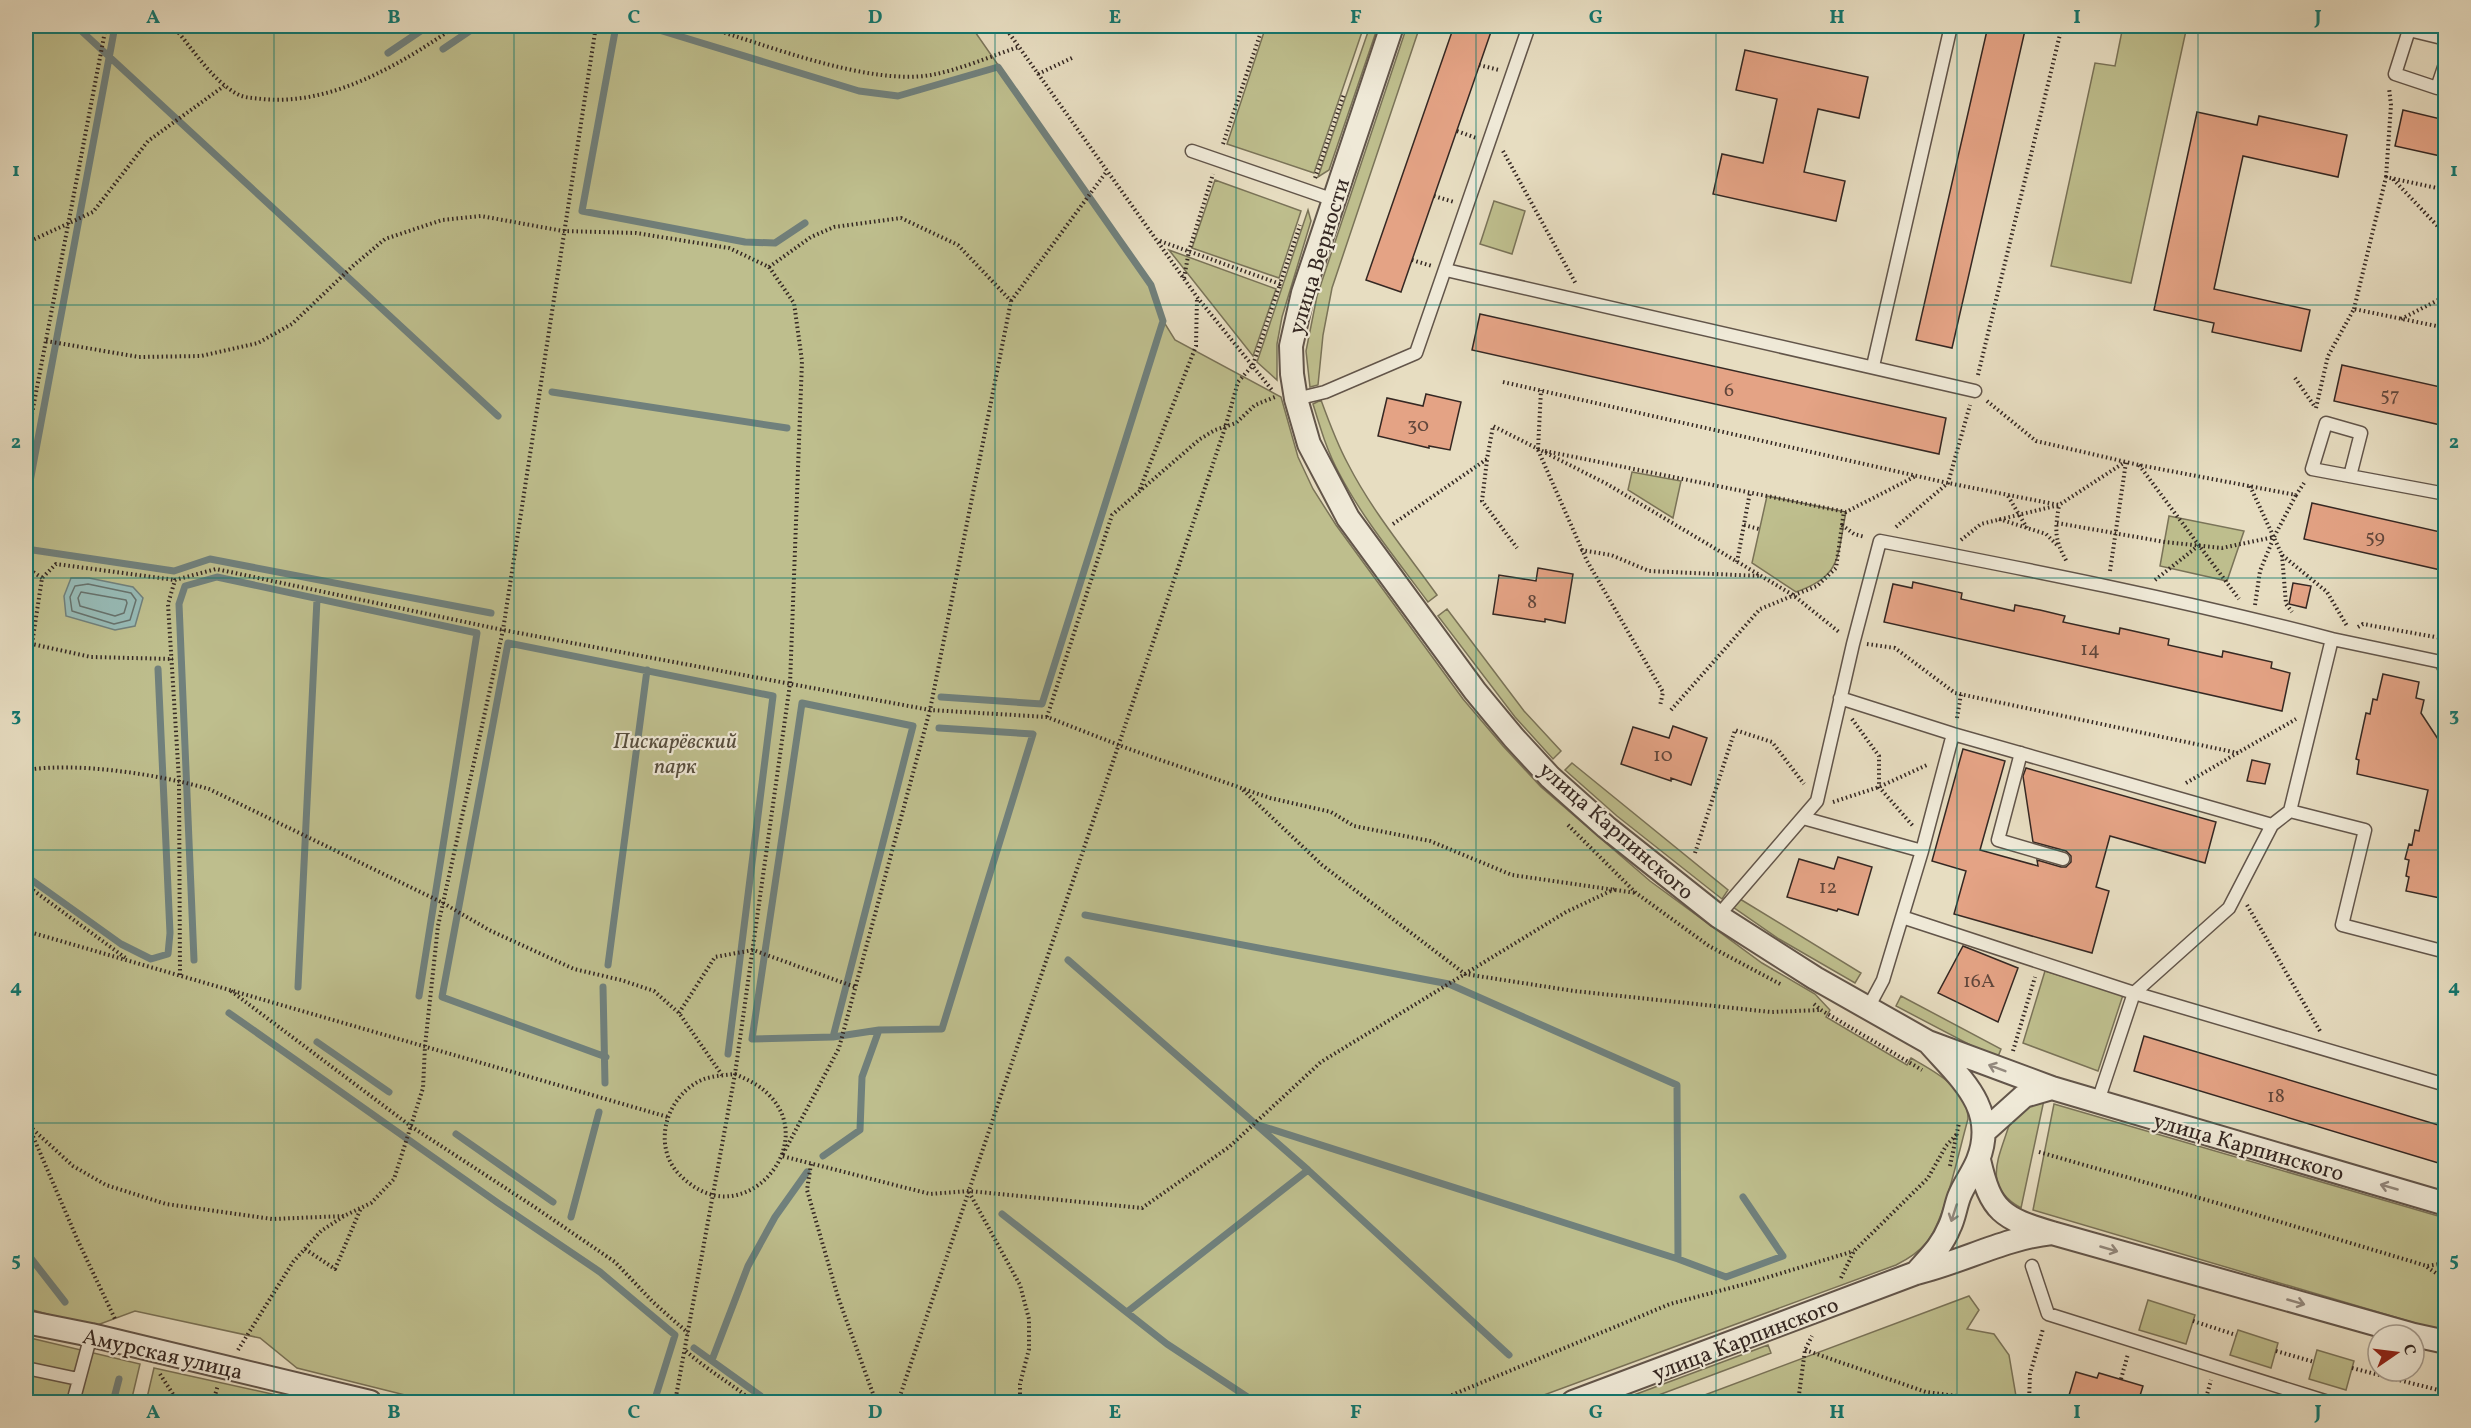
<svg xmlns="http://www.w3.org/2000/svg" width="2471" height="1428" viewBox="0 0 2471 1428" font-family="Vollkorn,serif">
  <style>
    .green { fill: #bebe8d; stroke: #7a7358; stroke-width: 1.5 }
    .water { fill: #97bbb7; stroke: #70807c; stroke-width: 1.5 }
    .lines { fill: none; stroke-linecap: round; stroke-linejoin: round }
    .shore { stroke: #66726d; stroke-width: 1.5 }
    .stream { stroke: #70807c; stroke-width: 7 }
    .building { fill: #e4a385; stroke: #352823; stroke-width: 1.5 }
    .service-casing { stroke: #62554a; stroke-width: 15 }
    .minor-casing { stroke: #62554a; stroke-width: 26 }
    .path { stroke: #352823; stroke-width: 4; stroke-dasharray: 1.5 3; stroke-linecap: butt }
    .service { stroke: #efe9d7; stroke-width: 12 }
    .minor { stroke: #efe9d7; stroke-width: 22 }
    .oneway { stroke: #92887d }
    .grid { fill: none; stroke: #0f766e; stroke-width: 1.5; stroke-opacity: 0.55 }
    .labels { text-anchor: middle; stroke-width: 4.5; stroke-linejoin: round; paint-order: stroke }
    .number-label { font-size: 20px; fill: #61473c }
    .street-label { font-size: 22px; fill: #352823; stroke: #efe9d7 }
    .park-label { font-size: 22px; font-style: italic; fill: #574e3e; stroke: #efe9d7 }
    .neatline { fill: none; stroke: #0f766e; stroke-width: 2 }
    .grid-label { font-size: 20px; text-anchor: middle; font-weight: bold; fill: #0f766e }
  </style>
  <rect width="100%" height="100%" fill="#e7ddc1"/>
  <filter id="stains"><feTurbulence type="fractalNoise" baseFrequency=".00333" numOctaves="4"/><feColorMatrix values="0 0 0 0 .2 0 0 0 0 .09 0 0 0 0 .02 0 0 0 .5 -.17"/></filter>
  <radialGradient id="worn" r=".72"><stop offset=".6" stop-color="#630" stop-opacity="0"/><stop offset="1" stop-color="#630" stop-opacity=".3"/></radialGradient>
  <path class="green" d="M 26,26 L 971,26 L 1151,285 L 1162,319 L 1175,340 L 1281,397 L 1298,457 L 1313,489 L 1336,525 L 1463,699 L 1503,746 L 1541,787 L 1650,881 L 1762,963 L 1815,994 L 1830,1010 L 1826,1017 L 1907,1065 L 1911,1058 C 1935,1072 1968,1088 1968,1119 C 1959,1150 1945,1221 1926,1243 C 1918,1253 1908,1259 1896,1265 L 1525,1402 L 433,1402 L 297,1368 L 260,1338 L 135,1311 L 92,1327 L 26,1308 Z
    M 1266,26 L 1364,26 L 1314,173 L 1227,144 Z
    M 1370,26 L 1378,26 L 1329,170 L 1318,177 Z
    M 1407,26 L 1420,26 L 1332,288 L 1323,335 L 1318,385 L 1310,387 L 1306,351 L 1317,296 Z
    M 2123,26 L 2187,26 L 2131,283 L 2051,266 L 2095,63 L 2115,66 Z
    M 1215,180 L 1301,211 L 1279,278 L 1192,248 Z
    M 1494,201 L 1525,211 L 1512,254 L 1480,244 Z
    M 1308,210 L 1311,221 L 1282,317 L 1277,344 L 1277,380 L 1257,362 Z
    M 1169,250 L 1276,289 L 1253,356 Z
    M 1321,400 C 1329,422 1337,444 1348,464 C 1372,511 1407,553 1437,595 L 1428,602 C 1397,560 1363,519 1339,473 C 1327,451 1320,427 1313,404 Z
    M 1632,472 L 1681,481 L 1673,518 L 1628,490 Z
    M 1767,496 L 1846,512 C 1837,555 1843,576 1796,592 L 1752,563 Z
    M 2169,516 L 2244,531 L 2227,581 L 2160,566 Z
    M 1447,609 L 1524,711 L 1561,751 L 1553,759 L 1515,717 L 1438,616 Z
    M 1572,763 L 1728,890 L 1722,899 L 1617,816 L 1565,770 Z
    M 1740,899 L 1861,973 L 1855,983 L 1779,939 L 1733,907 Z
    M 2045,971 L 2123,995 L 2098,1071 L 2023,1043 Z
    M 1901,996 L 2001,1049 L 1997,1059 L 1896,1006 Z
    M 2044,1100 L 2021,1208 C 1980,1185 2000,1157 2011,1119 L 2016,1112 Z
    M 2054,1104 L 2445,1218 L 2445,1330 L 2432,1328 L 2033,1210 Z
    M 1969,1296 L 1979,1310 L 1967,1329 L 1994,1334 L 2009,1355 L 2017,1402 L 1686,1402 Z
    M 2148,1300 L 2195,1315 L 2186,1344 L 2139,1330 Z
    M 2238,1330 L 2278,1343 L 2271,1368 L 2230,1355 Z
    M 26,1337 L 140,1364 L 131,1402 L 26,1402 Z
    M 1768,1345 L 1771,1353 L 1640,1402 L 1615,1402 Z
    M 2317,1350 L 2354,1361 L 2346,1390 L 2309,1379 Z
    M 154,1368 L 308,1402 L 146,1402 Z"/>
  <path class="water" d="M 71,578 L 89,578 L 133,587 L 143,598 L 135,626 L 115,630 L 66,616 L 64,596 Z"/>
  <g class="lines">
    <path class="shore" d="M 88,584 L 131,593 L 136,600 L 130,620 L 114,624 L 72,611 L 70,597 L 75,586 Z
      M 81,592 L 126,600 L 127,603 L 124,613 L 115,616 L 80,606 L 78,598 Z"/>
    <path class="stream" d="M 76,26 L 498,416
      M 616,26 L 582,211 L 745,242 L 775,243 L 805,223
      M 646,26 L 859,91 L 898,96 L 998,67 L 1151,285 L 1163,321 L 1042,704 L 941,697
      M 443,49 L 477,26
      M 388,53 L 428,26
      M 552,392 L 787,428
      M 26,503 L 115,26
      M 26,549 L 174,571 L 210,559 L 491,613
      M 26,876 L 121,944 L 151,959 L 168,954 L 170,933 L 158,669
      M 1085,915 L 1449,984 L 1677,1085 L 1678,1259 L 1255,1124
      M 194,960 L 179,604 L 185,586 L 217,577 L 477,633 L 419,996
      M 1068,960 L 1308,1170 L 1509,1355
      M 608,965 L 647,670
      M 298,987 L 317,599
      M 603,987 L 605,1083
      M 229,1013 L 498,1203 L 600,1272 L 675,1335 L 654,1402
      M 833,1037 L 913,726 L 802,703 L 752,1039 L 833,1037 L 879,1030 L 942,1029 L 1033,734 L 939,728
      M 317,1042 L 389,1092
      M 606,1057 L 442,997 L 508,643 L 773,696 L 728,1054
      M 456,1134 L 553,1202
      M 823,1156 L 860,1130 L 862,1077 L 879,1030
      M 1002,1214 L 1167,1344 L 1255,1402
      M 571,1217 L 599,1112
      M 26,1252 L 65,1302
      M 1678,1259 L 1726,1277 L 1783,1256 L 1743,1197
      M 1127,1312 L 1308,1170
      M 694,1348 L 769,1402
      M 712,1360 L 748,1266 L 775,1217 L 807,1172
      M 113,1402 L 119,1379"/>
  </g>
  <path class="building" d="M 1454,26 L 1493,26 L 1401,292 L 1366,280 Z
    M 1988,26 L 2026,26 L 1952,348 L 1916,340 Z
    M 1745,50 L 1868,77 L 1859,118 L 1818,109 L 1804,172 L 1845,181 L 1836,221 L 1713,194 L 1722,154 L 1763,163 L 1777,99 L 1736,90 Z
    M 2403,110 L 2445,120 L 2445,157 L 2395,146 Z
    M 2197,112 L 2257,125 L 2259,116 L 2347,135 L 2338,177 L 2243,156 L 2214,289 L 2310,310 L 2301,351 L 2212,332 L 2214,323 L 2154,310 Z
    M 1480,314 L 1946,418 L 1939,454 L 1472,350 Z
    M 2342,365 L 2445,388 L 2445,426 L 2334,401 Z
    M 1426,394 L 1461,402 L 1450,450 L 1429,446 L 1429,448 L 1378,436 L 1387,398 L 1423,406 Z
    M 2312,503 L 2445,533 L 2445,571 L 2304,539 Z
    M 1538,568 L 1573,574 L 1565,623 L 1545,619 L 1545,622 L 1493,614 L 1499,575 L 1536,581 Z
    M 1913,582 L 1962,593 L 1961,599 L 2014,611 L 2015,605 L 2040,610 L 2065,616 L 2063,622 L 2119,634 L 2120,628 L 2169,639 L 2168,645 L 2222,657 L 2223,651 L 2272,662 L 2271,668 L 2290,673 L 2282,711 L 1884,622 L 1893,584 L 1912,588 Z
    M 2293,583 L 2311,586 L 2306,608 L 2289,604 Z
    M 2383,674 L 2419,682 L 2416,698 L 2424,700 L 2421,713 L 2438,739 L 2445,741 L 2445,899 L 2406,891 L 2409,877 L 2406,876 L 2409,860 L 2405,859 L 2409,844 L 2412,845 L 2415,830 L 2419,831 L 2428,790 L 2357,774 L 2359,760 L 2356,759 L 2366,713 L 2370,714 L 2373,699 L 2377,700 Z
    M 1673,726 L 1707,738 L 1691,785 L 1671,778 L 1671,781 L 1621,764 L 1633,727 L 1669,738 Z
    M 1963,749 L 2005,761 L 1980,850 L 2038,866 L 2037,860 L 2061,867 L 2066,867 L 2071,862 L 2071,856 L 2066,851 L 2033,842 L 2023,776 L 2026,768 L 2216,822 L 2205,863 L 2110,836 L 2096,887 L 2109,891 L 2092,953 L 1954,914 L 1966,871 L 1932,861 Z
    M 2252,760 L 2270,764 L 2265,784 L 2247,781 Z
    M 1838,857 L 1872,867 L 1858,915 L 1838,909 L 1837,911 L 1787,897 L 1799,859 L 1834,869 Z
    M 1963,946 L 2018,968 L 1998,1022 L 1938,993 Z
    M 2144,1036 L 2445,1127 L 2445,1165 L 2134,1071 Z
    M 2076,1372 L 2097,1378 L 2099,1373 L 2143,1386 L 2138,1402 L 2067,1402 Z"/>
  <g class="lines">
    <g class="service-casing">
      <path id="service" d="M 2446,39 L 2409,30 L 2395,74 L 2437,88 L 2446,61
        M 1192,151 L 1334,200
        M 1446,270 L 1975,391
        M 1873,366 L 1951,26
        M 1296,399 L 1325,392 L 1416,353 L 1529,26
        M 2350,476 L 2361,433 L 2326,423 L 2312,469 L 2446,494
        M 2332,639 L 2441,662 L 2446,672
        M 1840,698 L 1953,734 L 2272,825
        M 2021,753 L 1998,840 L 2063,859
        M 2290,811 L 2365,830 L 2342,925 L 2446,952
        M 1803,818 L 1922,851
        M 1718,916 L 1817,801 L 1853,644 L 1880,541 C 2031,570 2183,600 2332,639 L 2290,811 L 2272,825 L 2229,908 L 2134,993 L 2098,1101
        M 1902,917 L 2134,993 L 2446,1085
        M 1868,1008 L 1883,980 L 1922,851 L 1953,734
        M 2032,1266 L 2048,1314 L 2328,1402
        M 26,1368 L 78,1379
        M 73,1402 L 91,1335"/>
    </g>
    <g class="minor-casing">
      <path id="minor" d="M 1392,26 L 1303,293 L 1291,346 L 1292,374 L 1296,399 L 1309,444 L 1348,518 L 1475,691 L 1514,738 L 1550,777 L 1606,827 L 1718,916 L 1815,978 L 1928,1042 L 2052,1088 L 2446,1204
        M 1985,1131 L 2024,1096 L 2052,1088
        M 1979,1160 C 1991,1212 2002,1218 2052,1233 L 2414,1335
        M 1916,1273 C 1928,1259 1942,1246 1949,1228 C 1954,1219 1955,1208 1959,1197 C 1964,1184 1973,1173 1978,1160 C 1998,1109 1961,1079 1930,1044
        M 26,1322 L 91,1335 L 370,1402
        M 2414,1335 L 2446,1342
        M 1573,1402 L 1916,1273 C 1962,1262 2005,1238 2052,1233"/>
    </g>
    <path class="path" d="M 173,26 C 193,49 212,81 239,95 C 246,98 254,98 262,99 C 332,106 401,64 456,26
      M 703,26 C 764,44 869,86 931,75 C 959,70 991,56 1019,47
      M 1004,26 L 1197,297 L 1272,390
      M 1479,65 L 1499,70
      M 1038,74 L 1074,57
      M 1457,131 L 1476,138
      M 1223,144 L 1263,26
      M 1503,151 L 1576,284
      M 2386,177 L 2391,105 L 2389,88
      M 1315,178 L 1344,94
      M 2393,179 L 2446,235
      M 1434,196 L 1454,202
      M 1160,241 L 1280,284 L 1300,225
      M 26,243 L 93,212 L 148,141 L 224,86
      M 1412,260 L 1432,266
      M 769,267 L 811,237 L 834,227 L 901,218 L 958,245 L 1011,301 L 930,710 L 839,1048 L 782,1156 L 930,1194 L 969,1191 L 1142,1208 L 1229,1147 L 1321,1062 L 1566,912 L 1615,889
      M 1184,278 L 1189,251 L 1213,174
      M 1011,301 L 1107,171
      M 2354,309 L 2386,177 L 2446,190
      M 2401,319 L 2446,296
      M 46,341 L 139,357 L 201,356 L 258,343 L 292,324 L 354,265 L 385,239 L 442,220 L 481,216 L 563,231 L 636,233 L 729,248 L 769,267 L 794,303 L 802,361 L 790,684 L 735,1074 L 675,1402
      M 1978,375 L 2062,26
      M 2295,378 L 2315,407
      M 1503,382 L 1948,483 L 2059,505 C 2055,531 2054,539 2067,562
      M 1987,401 L 2036,441 L 2139,465 L 2296,495 L 2304,483
      M 2316,408 L 2328,356 L 2354,309 L 2446,328
      M 26,445 L 106,26
      M 1538,449 L 1541,390
      M 1538,450 L 1587,561 L 1663,692 L 1660,706
      M 1545,451 L 1846,512 L 1916,476
      M 1487,460 L 1482,501 L 1517,548
      M 2139,465 L 2239,599
      M 2250,486 L 2282,555 L 2327,592 L 2347,626
      M 1140,489 L 1196,346 L 1197,297
      M 2008,496 L 2027,528
      M 1999,519 L 2046,534 L 2057,545
      M 2057,523 L 2165,542 L 2222,548 L 2274,537 L 2296,495
      M 1393,524 L 1487,459 L 1493,426 L 1607,484 L 1793,595 L 1839,632
      M 1744,525 L 1759,529
      M 1842,525 L 1844,511
      M 1896,527 L 1948,483 L 1970,405
      M 1961,540 L 1981,524 L 2059,505 L 2125,462
      M 1581,550 L 1611,555 L 1649,571 L 1759,576
      M 2282,555 L 2286,604 L 2292,612
      M 1737,562 L 1750,492
      M 26,567 L 42,578
      M 2110,571 L 2126,462
      M 2155,580 L 2198,546
      M 2255,605 L 2260,571 L 2274,537
      M 2358,627 L 2363,624 L 2446,639
      M 26,641 L 32,644 L 91,657 L 173,659
      M 32,644 L 42,578 L 56,564 L 175,580
      M 1867,644 L 1895,648 L 1955,693 L 2238,753
      M 2441,686 L 2446,697
      M 1671,710 L 1760,609 L 1817,586 L 1836,568 L 1842,525 L 1854,534 L 1865,537
      M 1047,717 L 1112,515 L 1200,439 L 1215,430 L 1236,423 L 1255,405 L 1275,397
      M 1957,718 L 1961,694
      M 1852,719 L 1879,756 L 1879,787 L 1913,826
      M 26,770 C 78,762 157,774 209,789 L 443,903 L 489,930 L 574,969 L 621,980 L 654,991 L 679,1013 L 722,1075
      M 2186,783 L 2296,719
      M 1243,790 L 1322,865 L 1465,974 L 1574,991 L 1771,1012 L 1820,1010
      M 1833,802 L 1879,787 L 1929,764
      M 1568,825 L 1636,893 L 1709,946 L 1782,985
      M 1695,853 L 1735,730 L 1772,742 L 1804,784
      M 26,885 L 127,959
      M 2247,905 L 2320,1031
      M 26,931 L 668,1117
      M 180,975 L 179,780 L 168,604 L 175,580 L 216,569 L 503,630 L 930,710 L 1047,717 L 1129,749 L 1270,798 L 1331,812 L 1354,826 L 1430,841 L 1512,875 L 1636,893
      M 231,991 L 412,1127 L 533,1206 L 615,1262 L 653,1302 L 688,1333
      M 1814,1004 L 1821,1010 L 1922,1070
      M 679,1013 L 715,957 L 753,950 L 855,987
      M 2013,1051 L 2035,977
      M 735,1074 C 748,1080 760,1085 770,1096 C 818,1146 746,1229 689,1183 C 681,1177 673,1169 669,1159 C 656,1128 674,1091 704,1079 C 713,1076 725,1075 735,1074 Z
      M 26,1120 L 78,1241 L 115,1319
      M 26,1123 L 73,1166 L 106,1185 L 166,1204 L 272,1219 L 344,1216
      M 2039,1152 L 2217,1203 L 2427,1266 L 2446,1263
      M 811,1164 L 807,1190 L 838,1297 L 876,1402
      M 1950,1166 L 1959,1123
      M 969,1192 L 1020,1285 L 1029,1319 L 1029,1349 L 1020,1384 L 1020,1402
      M 305,1249 L 335,1269 L 361,1208
      M 2427,1267 L 2446,1280
      M 1841,1278 L 1854,1251 L 1928,1178 L 1946,1146 L 1957,1134
      M 2193,1321 L 2236,1335
      M 238,1350 L 293,1262 L 321,1231 L 344,1216 L 371,1203 L 394,1179 L 423,1088 L 425,1046 L 438,926 L 503,630 L 596,26
      M 1805,1350 L 1926,1392 L 1964,1397 L 1974,1402
      M 686,1351 C 707,1370 732,1384 754,1402
      M 2276,1351 L 2314,1362
      M 2352,1368 L 2446,1392
      M 160,1374 L 178,1402
      M 2121,1379 L 2128,1354
      M 213,1402 L 218,1385
      M 898,1402 L 1225,428 L 1238,382 L 1253,365 L 1280,284
      M 1435,1402 L 1670,1304 L 1749,1283 L 1854,1251
      M 1682,1402 L 1684,1394
      M 1798,1402 L 1805,1350 L 1812,1336
      M 2029,1402 L 2030,1374 L 2043,1329
      M 2205,1402 L 2211,1380"/>
    <use href="#service" class="service"/>
    <use href="#minor" class="minor"/>
  </g>
  <defs><path id="oneway-shaft" d="M-6 0H5M1.5-3L5.5 0L1.5 3" fill="none" stroke-width="1.6" stroke-linecap="round" stroke-linejoin="round" transform="scale(1.5)"/></defs>
  <g class="oneway">
    <use href="#oneway-shaft" transform="translate(1997 1068) rotate(-159)"/>
    <use href="#oneway-shaft" transform="translate(2389 1187) rotate(-164)"/>
    <use href="#oneway-shaft" transform="translate(1954 1213) rotate(108)"/>
    <use href="#oneway-shaft" transform="translate(2109 1249) rotate(16)"/>
    <use href="#oneway-shaft" transform="translate(2296 1302) rotate(16)"/>
  </g>
  <path class="grid" d="M 274,26 L 274,1402M 514,26 L 514,1402M 754,26 L 754,1402M 995,26 L 995,1402M 1236,26 L 1236,1402M 1476,26 L 1476,1402M 1716,26 L 1716,1402M 1957,26 L 1957,1402M 2198,26 L 2198,1402M 26,305 L 2446,305M 26,578 L 2446,578M 26,850 L 2446,850M 26,1123 L 2446,1123"/>
  <g class="labels">
    <g class="number-label">
      <text x="1729" y="396">6</text>
      <text x="2390" y="401">57</text>
      <text x="1418" y="431">30</text>
      <text x="2375" y="543">59</text>
      <text x="1532" y="608">8</text>
      <text x="2090" y="655">14</text>
      <text x="1663" y="761">10</text>
      <text x="1828" y="893">12</text>
      <text x="1979" y="987">16А</text>
      <text x="2276" y="1102">18</text>
    </g>
    <g class="street-label">
      <text transform="translate(1318 256) rotate(-73)" y="8">улица Верности</text>
      <text transform="translate(1617 830) rotate(41)" y="8">улица Карпинского</text>
      <text transform="translate(2249 1146) rotate(16)" y="8">улица Карпинского</text>
      <text transform="translate(1745 1338) rotate(-21)" y="8">улица Карпинского</text>
      <text transform="translate(163 1353) rotate(13)" y="8">Амурская улица</text>
    </g>
    <g class="park-label">
      <text x="675" y="748">Пискарёвский<tspan x="675" dy="25">парк</tspan></text>
    </g>
  </g>
  <rect width="2471" height="1428" fill="none" stroke="#e7ddc1" stroke-width="66"/>
  <g transform="translate(2396 1353) rotate(76)"><circle r="28" fill="#efe9d7" stroke="#a59c8f" stroke-width="1.5"/>
  <path d="M0-4.5L10 22L0 15L-10 22Z" fill="#8f2418"/>
  <text y="-9" font-size="16" font-weight="bold" text-anchor="middle" fill="#352823">С</text>
  </g>
  <rect x="33" y="33" width="2405" height="1362" class="neatline"/>
  <g class="grid-label">
    <text x="153" y="23">A</text>
    <text x="394" y="23">B</text>
    <text x="634" y="23">C</text>
    <text x="875" y="23">D</text>
    <text x="1115" y="23">E</text>
    <text x="1356" y="23">F</text>
    <text x="1596" y="23">G</text>
    <text x="1837" y="23">H</text>
    <text x="2077" y="23">I</text>
    <text x="2318" y="23">J</text>
    <text x="16" y="176">1</text>
    <text x="2454" y="176">1</text>
    <text x="16" y="448">2</text>
    <text x="2454" y="448">2</text>
    <text x="16" y="721">3</text>
    <text x="2454" y="721">3</text>
    <text x="16" y="993">4</text>
    <text x="2454" y="993">4</text>
    <text x="16" y="1266">5</text>
    <text x="2454" y="1266">5</text>
    <text x="153" y="1418">A</text>
    <text x="394" y="1418">B</text>
    <text x="634" y="1418">C</text>
    <text x="875" y="1418">D</text>
    <text x="1115" y="1418">E</text>
    <text x="1356" y="1418">F</text>
    <text x="1596" y="1418">G</text>
    <text x="1837" y="1418">H</text>
    <text x="2077" y="1418">I</text>
    <text x="2318" y="1418">J</text>
  </g>
  <rect width="100%" height="100%" filter="url(#stains)"/>
  <rect width="100%" height="100%" fill="url(#worn)"/>
</svg>
